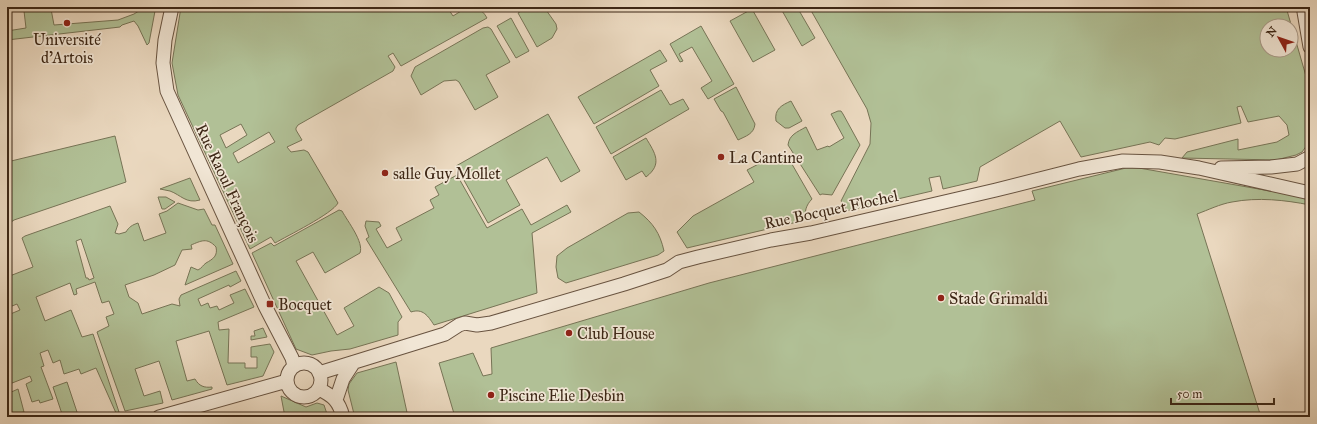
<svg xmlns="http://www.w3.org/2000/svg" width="1317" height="424" viewBox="0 0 1317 424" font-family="'IM FELL Great Primer',serif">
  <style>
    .green { fill: #b1c096; stroke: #777456; fill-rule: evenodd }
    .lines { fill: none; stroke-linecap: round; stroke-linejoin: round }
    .minor-casing { stroke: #685340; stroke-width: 15 }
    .minor { stroke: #f1e6d5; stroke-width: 13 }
    .poi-dot { fill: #8f2418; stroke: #f1e6d5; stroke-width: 1.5 }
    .labels { text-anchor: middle; stroke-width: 3.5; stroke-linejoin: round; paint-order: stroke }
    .poi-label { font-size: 16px; fill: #3d2716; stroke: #f1e6d5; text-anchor: start }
    .street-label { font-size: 16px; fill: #3d2716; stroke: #f1e6d5 }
  </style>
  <rect width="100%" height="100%" fill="#ead8bf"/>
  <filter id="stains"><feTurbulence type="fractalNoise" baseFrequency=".005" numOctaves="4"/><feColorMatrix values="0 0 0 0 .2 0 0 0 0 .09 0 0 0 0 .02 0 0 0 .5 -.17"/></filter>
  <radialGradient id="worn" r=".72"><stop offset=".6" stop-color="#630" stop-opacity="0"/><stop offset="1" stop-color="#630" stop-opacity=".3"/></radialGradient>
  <path class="green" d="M 145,7 L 160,7 L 160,9 L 155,11 L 149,43 L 147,45 L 138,26 L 134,21 L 122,25 L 120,27 L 7,40 L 7,31 L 26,28 L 24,11 L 51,9 L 54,25 L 118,20 L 134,14 Z
    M 181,7 L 447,7 L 453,16 L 466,8 L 466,7 C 477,7 482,9 487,18 L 401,66 L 393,53 L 388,56 L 395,67 L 393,71 L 298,125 L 296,128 L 296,130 L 302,140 L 287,147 L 291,152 L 304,150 L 308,152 L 338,203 C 332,214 287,236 275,243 L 271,237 L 250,249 L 178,95 L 172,63 ZM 241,124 L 247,135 L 226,148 L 220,135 ZM 269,132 L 275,142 L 238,163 L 233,153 Z
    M 528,7 L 544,7 L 556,24 L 557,29 L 552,38 L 537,47 L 518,13 Z
    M 780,7 L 797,7 L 815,38 L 802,46 Z
    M 809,7 L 1286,7 L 1310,90 L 1310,141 L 1302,152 L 1296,155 L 1276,160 L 1182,158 L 1187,152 L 1238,139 L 1238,150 L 1277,142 L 1289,135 L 1287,125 L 1279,116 L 1248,122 L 1241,106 L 1237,107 L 1241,123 L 1175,139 L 1165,138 L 1159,145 L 1150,142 L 1081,157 L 1060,121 L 980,167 L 977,181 L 943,189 L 940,176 L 929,178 L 932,191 L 846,211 L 845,206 L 841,201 L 870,144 L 871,123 L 867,109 ZM 1267,26 L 1291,26 L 1291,50 L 1267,50 Z
    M 752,9 L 775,50 L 753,62 L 730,21 Z
    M 511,18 L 529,51 L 516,58 L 497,26 Z
    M 701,26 L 734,84 L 708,99 L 701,88 L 712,81 L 692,47 L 679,54 L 683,61 L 680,62 L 670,44 Z
    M 488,27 L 491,29 L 510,62 L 486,75 L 498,97 L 475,110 L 459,82 L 456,80 L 444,81 L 421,95 L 411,76 L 415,67 L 483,28 Z
    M 660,50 L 667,61 L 650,70 L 659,86 L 594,124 L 578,97 Z
    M 736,87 L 755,124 C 754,134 746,136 738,140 L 723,112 L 721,111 L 714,99 Z
    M 661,90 L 670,105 L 683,99 L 689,109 L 611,154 L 596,127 Z
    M 791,101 L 802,121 L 789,128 L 785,128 L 776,121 C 774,109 782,105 791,101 Z
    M 838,111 L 841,111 L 843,114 L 860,145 L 832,195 L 822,194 L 820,195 L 788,145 C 789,135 797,132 806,127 L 817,150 L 828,146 L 829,147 L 844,138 L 831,114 Z
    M 548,114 L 580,171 L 561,182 L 547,157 L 506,180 L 520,205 L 488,223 L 456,166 Z
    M 115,136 L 126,182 L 14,220 L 7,225 L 7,162 Z
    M 646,138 C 655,153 663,164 646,177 L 642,171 L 626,180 L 613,157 Z
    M 776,155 L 786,156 L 789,159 L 812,199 C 806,205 804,212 806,220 L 687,248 L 677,232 L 693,216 L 754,182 L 747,170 Z
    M 1126,168 L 1139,168 L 1310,198 L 1310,205 C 1285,200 1258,197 1232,202 C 1220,204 1208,210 1197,214 L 1261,417 L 455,417 L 439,363 L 473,353 L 483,376 L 492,374 L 491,348 L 709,283 L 1035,200 L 1032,191 Z
    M 457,175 L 487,228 L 522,209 L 531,225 L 567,205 L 571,212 L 532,233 L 537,293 L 434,325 C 428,316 423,308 411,312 L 366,239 L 369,237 L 365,226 L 366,221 L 379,222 L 381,226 L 376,229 L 387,248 L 402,240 L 396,228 L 434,208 L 430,200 L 439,195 L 435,187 Z
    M 190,178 L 200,200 C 186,204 181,195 170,191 C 167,190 163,190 160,189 Z
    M 158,197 L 166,197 L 175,202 L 165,209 L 162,209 Z
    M 178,203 L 198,210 L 204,209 L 212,225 L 215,225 L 233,264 L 185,285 L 191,267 L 198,270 C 202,268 203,265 206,263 C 213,259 218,256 216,247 C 207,237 201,241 191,245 L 192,249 L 182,250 L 175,265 L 154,275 L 125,285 L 129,297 L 138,303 L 142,314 L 172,304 L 180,306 L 179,299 L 181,295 L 236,271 L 241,281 L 230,287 L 229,285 L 198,299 L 201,306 L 208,303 L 210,308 L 217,306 L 219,310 L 234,303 L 230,295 L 245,289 L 254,307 L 218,322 L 219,330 L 229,329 L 228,363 L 245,363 L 245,368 L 257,368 L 257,357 L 251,357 L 251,347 L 270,344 L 274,352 L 263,376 L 227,385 L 209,331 L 176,341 L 187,381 L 195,379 C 199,386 204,388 212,387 L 212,389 L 172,400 L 159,361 L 135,369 L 144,396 L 160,391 L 163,403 L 125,411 L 97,332 L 109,326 L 106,317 L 114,314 L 109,301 L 102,303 L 95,282 L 76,289 L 77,294 L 74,295 L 70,283 L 36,297 L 45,321 L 71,310 L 82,337 L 93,334 L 119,412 L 116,413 L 96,368 L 81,374 L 79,369 L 64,374 L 60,360 L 53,363 L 48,350 L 40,353 L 44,366 L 41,367 L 53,399 L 40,403 L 39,400 L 32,402 L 26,384 L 32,381 L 30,376 L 7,385 L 7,321 L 10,320 L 8,315 L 20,310 L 17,304 L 7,308 L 7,277 L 33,267 L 22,238 L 25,236 L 110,206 L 118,224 L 115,233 L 119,234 L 126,232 C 129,227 132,225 138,223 L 144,241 L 166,233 L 159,214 L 167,211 ZM 81,239 L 94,278 L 89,280 L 88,278 L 86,278 L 76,241 Z
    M 339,210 L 342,211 C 348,222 364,242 360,253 L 325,273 L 313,252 L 296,261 L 337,335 L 354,326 L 344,308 L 379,287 L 389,293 L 402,317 L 398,322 L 398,335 L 350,349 L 331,351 L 312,355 L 296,349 L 252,253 L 271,243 L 274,246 Z
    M 639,212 C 653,223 660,233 664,251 L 658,255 L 566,283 L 558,278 L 556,267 L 557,256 L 567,248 L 628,213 Z
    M 263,328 L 267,337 L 251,340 L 251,336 L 255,336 L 254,331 Z
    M 396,362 L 408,417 L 362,417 L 361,413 L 354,414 L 348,390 L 349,384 L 357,373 Z
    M 67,382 L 77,412 L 79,417 L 63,417 L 53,387 Z
    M 18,389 L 24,412 L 7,415 L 7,394 Z
    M 281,396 L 306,407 L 317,403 L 324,405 L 328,417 L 285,417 Z"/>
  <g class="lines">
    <g class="minor-casing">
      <path id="minor" d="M 172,7 L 165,40 L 163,63 L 167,91 L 265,306 L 292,358 L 294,366
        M 1304,12 L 1310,47
        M 1221,168 L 1271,167 L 1297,164 L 1310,157
        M287 380a17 17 0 1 1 34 0a17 17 0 1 1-34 0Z
        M 319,373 L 445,334 L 459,325 L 465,323 L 477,325 L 491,323 L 624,284 L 667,270 L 679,262 L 698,257 L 771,240 L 811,233 L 996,190 L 1079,169 L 1123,161 L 1160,162 L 1199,168 L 1310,193
        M 319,389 C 333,396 339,401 343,417
        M 336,400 L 343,379 L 354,362
        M 159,417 L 287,381"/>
    </g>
    <use href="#minor" class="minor"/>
  </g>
  <g class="poi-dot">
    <circle cx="67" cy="23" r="4"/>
    <circle cx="721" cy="157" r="4"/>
    <circle cx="385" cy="173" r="4"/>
    <circle cx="941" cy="298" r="4"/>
    <rect x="266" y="300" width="8" height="8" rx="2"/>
    <circle cx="569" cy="333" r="4"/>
    <circle cx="491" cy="395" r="4"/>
  </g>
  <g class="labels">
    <g class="poi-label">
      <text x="67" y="45" text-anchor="middle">Université<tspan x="67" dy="18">d'Artois</tspan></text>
      <text x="729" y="163">La Cantine</text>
      <text x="393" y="179">salle Guy Mollet</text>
      <text x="949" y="304">Stade Grimaldi</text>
      <text x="278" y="310">Bocquet</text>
      <text x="577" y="339">Club House</text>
      <text x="499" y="401">Piscine Elie Desbin</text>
    </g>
    <g class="street-label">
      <text transform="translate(228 183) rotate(65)" y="6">Rue Raoul François</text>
      <text transform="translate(831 209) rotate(-12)" y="6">Rue Bocquet Flochel</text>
    </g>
  </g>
  <rect width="1317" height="424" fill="none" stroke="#ead8bf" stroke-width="24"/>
  <rect x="8" y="8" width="1301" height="408" fill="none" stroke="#3d2716" stroke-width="2"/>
  <rect x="12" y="12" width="1293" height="400" fill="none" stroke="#3d2716"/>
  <g transform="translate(1279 38) rotate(310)"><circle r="19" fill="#f1e6d5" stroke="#a99a89"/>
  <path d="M0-3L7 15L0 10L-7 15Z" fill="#8f2418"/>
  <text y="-6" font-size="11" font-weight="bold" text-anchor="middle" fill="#3d2716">N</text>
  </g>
  <path d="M1171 398v6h103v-6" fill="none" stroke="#3d2716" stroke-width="2"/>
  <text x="1177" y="398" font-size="12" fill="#3d2716" stroke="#f1e6d5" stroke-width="3" paint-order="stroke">50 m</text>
  <rect width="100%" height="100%" filter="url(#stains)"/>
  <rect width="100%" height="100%" fill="url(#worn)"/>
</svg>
